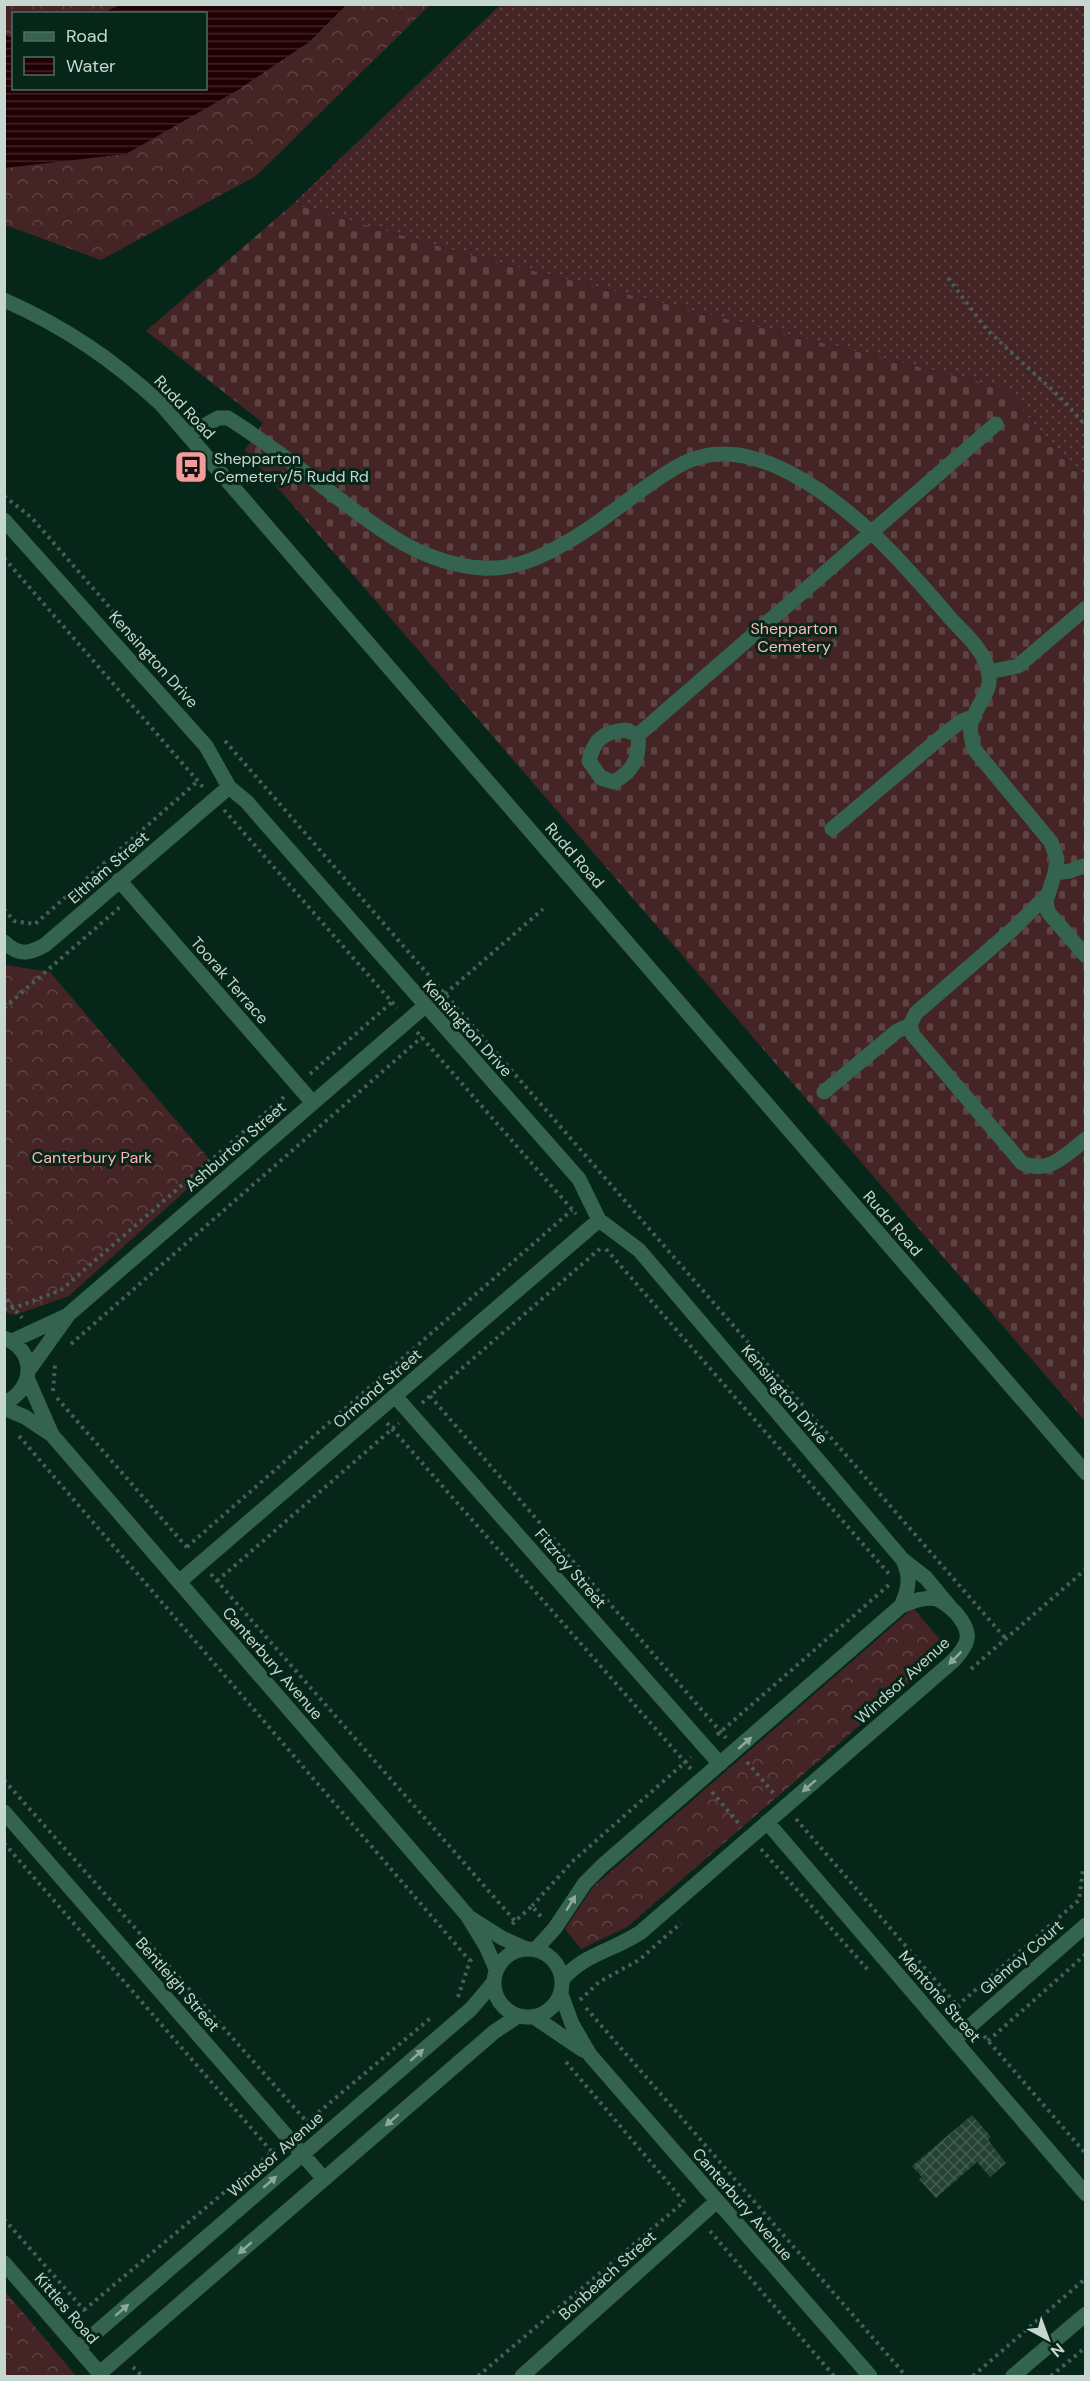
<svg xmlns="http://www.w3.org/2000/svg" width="1090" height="2381" viewBox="0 0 1090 2381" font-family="'DM Sans',sans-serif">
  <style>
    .grass { fill: url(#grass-dots) }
    .forest { fill: url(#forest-crowns) }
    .cemetery { fill: url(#cemetery-stones) }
    .water { fill: url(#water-rules) }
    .building { fill: url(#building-cross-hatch) }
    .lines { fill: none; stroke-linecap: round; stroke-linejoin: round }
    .path { stroke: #456055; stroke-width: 4; stroke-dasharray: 3 4.5; stroke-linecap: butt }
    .minor { stroke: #34644f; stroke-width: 15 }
    .oneway { fill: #8ca99c }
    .labels { text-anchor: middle; stroke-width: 6; stroke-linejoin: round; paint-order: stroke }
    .street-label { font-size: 16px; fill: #c6d7cf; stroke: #07261a }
    .poi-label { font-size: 16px; fill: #c6d7cf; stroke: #07261a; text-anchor: start }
    .park-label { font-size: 16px; fill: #ffb5b4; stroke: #07261a }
  </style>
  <defs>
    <pattern id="grass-dots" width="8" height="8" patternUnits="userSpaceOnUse" patternTransform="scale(1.5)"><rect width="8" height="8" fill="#442424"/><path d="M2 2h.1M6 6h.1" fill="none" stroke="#5e4343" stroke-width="1.8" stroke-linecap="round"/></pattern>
    <pattern id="forest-crowns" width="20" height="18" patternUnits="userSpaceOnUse" patternTransform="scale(1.5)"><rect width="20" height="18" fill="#442424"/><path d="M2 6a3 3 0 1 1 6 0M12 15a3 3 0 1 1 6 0" fill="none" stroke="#5e4343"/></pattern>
    <pattern id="cemetery-stones" width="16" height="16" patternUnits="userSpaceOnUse" patternTransform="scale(1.5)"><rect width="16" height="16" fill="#442424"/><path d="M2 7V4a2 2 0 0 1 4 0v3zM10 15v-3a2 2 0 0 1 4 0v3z" fill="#5e4343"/></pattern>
    <pattern id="water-rules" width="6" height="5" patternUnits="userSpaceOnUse" patternTransform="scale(1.5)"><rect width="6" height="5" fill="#200003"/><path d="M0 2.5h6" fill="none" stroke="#3f2427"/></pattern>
    <pattern id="building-cross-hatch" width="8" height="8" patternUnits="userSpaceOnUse" patternTransform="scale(1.5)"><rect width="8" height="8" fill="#254235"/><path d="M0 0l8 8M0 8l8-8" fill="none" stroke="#435d51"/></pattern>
  </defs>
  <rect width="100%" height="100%" fill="#07261a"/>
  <path class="grass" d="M 500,5 L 1085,5 L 1085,482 L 1003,388 L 465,254 L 293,204 Z"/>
  <path class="forest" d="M 4,5 L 121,5 L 102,13 L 14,14 L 13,38 L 5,35 Z
    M 346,5 L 430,5 L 256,176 L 101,260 L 5,225 L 4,168 L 49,162 L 309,42 Z
    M 5,965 L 50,972 L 214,1165 L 69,1296 L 15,1315 L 4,1312 Z
    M 913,1608 L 948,1649 L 627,1927 L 581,1949 L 565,1929 L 593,1887 Z
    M 4,2291 L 5,2291 L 76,2376 L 5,2376 Z"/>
  <path class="cemetery" d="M 293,204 L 465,254 L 1003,388 L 1085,482 L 1085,1421 L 245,450 L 263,423 L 146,331 Z"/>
  <path class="water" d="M 121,5 L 121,4 L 346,5 L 309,42 L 238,90 L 126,154 L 5,168 L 5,35 L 13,38 L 14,88 L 206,88 L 206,14 L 102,13 Z"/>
  <path class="building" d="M 972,2115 L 991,2137 L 988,2140 L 1006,2163 L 990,2177 L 977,2162 L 936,2198 L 919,2179 L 922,2177 L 912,2166 Z"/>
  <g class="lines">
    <path class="path" d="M 948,278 L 987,330 L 1063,400 L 1086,426
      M 4,496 L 32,518 L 138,640
      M 4,558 L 203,787
      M 225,741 L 1006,1639
      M 224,810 L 397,1008
      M 4,909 L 14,921 L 35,924 L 198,781
      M 445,994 L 543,909
      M 4,1008 L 120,907
      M 417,1032 L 576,1214
      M 310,1074 L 392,1002
      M 606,1249 L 889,1574
      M 4,1292 L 9,1303 L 22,1318
      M 4,1309 L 14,1308 L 61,1290 L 286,1095
      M 71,1344 L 422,1037
      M 53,1391 L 55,1365
      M 430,1396 L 726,1738
      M 57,1398 L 190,1551
      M 422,1403 L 603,1246
      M 387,1423 L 691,1769
      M 19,1436 L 470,1961
      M 187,1547 L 572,1210
      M 211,1574 L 515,1921
      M 217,1581 L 399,1423
      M 971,1669 L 1086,1569
      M 717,1735 L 890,1584
      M 747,1762 L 775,1795
      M 4,1780 L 307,2122
      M 712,1792 L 740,1825
      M 796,1819 L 961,2010
      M 4,1843 L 272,2152
      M 761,1849 L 869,1971
      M 532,1906 L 573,1861 L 691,1757
      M 512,1924 L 532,1906 L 543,1919
      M 458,1997 L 470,1961 L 473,1958
      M 580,2000 L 599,1982 L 639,1960 L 681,1923
      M 957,2006 L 1079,1900 L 1083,1870 L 1086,1868
      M 586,2008 L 906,2376
      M 984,2036 L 1086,2154
      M 988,2041 L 1086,1954
      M 566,2062 L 687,2205
      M 301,2127 L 433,2016
      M 4,2219 L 85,2311
      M 710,2231 L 834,2376
      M 84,2310 L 277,2148
      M 133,2367 L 142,2376
      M 478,2376 L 685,2201
      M 973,2376 L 1086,2278
      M 1051,2376 L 1086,2347"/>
    <path class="minor" d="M 4,300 C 65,327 112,359 161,404 L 1086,1473
      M 188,435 L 218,418 L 228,418 C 263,440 297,466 330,492 C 376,527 421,564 482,568 C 513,570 540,558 567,542 C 607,520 640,487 680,465 C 746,429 825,490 872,533 C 901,560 926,590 951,619 C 963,632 979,646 986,663 C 997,692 977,700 971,724 C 969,732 972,740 974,749 L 1051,842 L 1057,859 L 1055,873 L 1046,901 L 1048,912 L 1086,956
      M 4,520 L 206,746 L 229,787 L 247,802 L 266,824 L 579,1179 L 599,1220 L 639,1250 L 903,1560 L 926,1578 L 950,1607
      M 988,672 L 1018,666 L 1086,608
      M 625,730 L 638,735 C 640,758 634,770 614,782 L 601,778 L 589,761 C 594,740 603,732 625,730 Z
      M 638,735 L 996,424
      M 832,829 L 947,732 L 962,721 L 975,716
      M 1055,873 L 1070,871 L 1086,865
      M 119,880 L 313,1103
      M 1048,894 L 1012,930 L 916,1013 L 910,1025 L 913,1035 L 1022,1163 C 1049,1175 1065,1155 1086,1139
      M 4,942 C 19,956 29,954 45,945 L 229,787
      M 824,1092 L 897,1031 L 910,1025
      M 4,1338 C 37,1350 35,1390 4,1403
      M 12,1341 L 66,1316
      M 29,1370 L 69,1314 L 425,1006
      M 28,1380 L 52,1435
      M 395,1396 L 720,1764
      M 4,1408 L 25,1417 L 52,1435 L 467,1915 L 486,1946 L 496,1969
      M 179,1582 L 599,1220
      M 901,1606 C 909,1589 911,1577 903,1560
      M 4,1812 L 324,2179
      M 767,1822 L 1086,2194
      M 472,1919 L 502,1938 L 524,1948
      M494 1983a34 34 0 1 1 68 0a34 34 0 1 1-68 0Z
      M 536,1949 L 555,1928 L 585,1883 L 602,1866 L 901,1606 C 911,1602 925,1596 937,1599 C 944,1602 951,1608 956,1613 C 973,1633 970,1643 953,1661 L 641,1932 C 613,1951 585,1953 562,1980
      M 561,1994 L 572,2024 L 590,2055 L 870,2376
      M 534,2017 L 583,2050
      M 954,2040 L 1086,1925
      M 4,2263 L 102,2376
      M 78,2348 L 471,2009 L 493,1983
      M 100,2373 L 494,2032 L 518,2016
      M 522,2376 L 717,2201
      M 1013,2376 L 1086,2314"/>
  </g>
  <defs><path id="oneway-solid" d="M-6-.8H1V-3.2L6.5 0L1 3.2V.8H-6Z" transform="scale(1.5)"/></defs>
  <g class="oneway">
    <use href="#oneway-solid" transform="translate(955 1658) rotate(135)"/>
    <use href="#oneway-solid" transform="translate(745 1743) rotate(-41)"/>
    <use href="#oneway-solid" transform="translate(809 1786) rotate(139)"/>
    <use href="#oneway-solid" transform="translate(571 1903) rotate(-59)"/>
    <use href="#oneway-solid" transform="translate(417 2055) rotate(-41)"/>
    <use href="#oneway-solid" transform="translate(392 2120) rotate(139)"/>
    <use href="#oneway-solid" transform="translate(270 2182) rotate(-41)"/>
    <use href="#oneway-solid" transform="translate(245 2248) rotate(139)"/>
    <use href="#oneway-solid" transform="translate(122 2310) rotate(-41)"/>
  </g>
  <defs>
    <g id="bus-square" transform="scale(1.725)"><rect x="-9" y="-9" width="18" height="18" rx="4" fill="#f59b9c" stroke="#07261a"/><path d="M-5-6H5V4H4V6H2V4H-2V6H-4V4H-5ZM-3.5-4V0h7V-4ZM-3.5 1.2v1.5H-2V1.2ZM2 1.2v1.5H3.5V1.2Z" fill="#111"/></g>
  </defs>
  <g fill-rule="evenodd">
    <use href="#bus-square" x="191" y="467"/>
  </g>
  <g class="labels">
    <g class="street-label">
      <text transform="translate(185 407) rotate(47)" y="6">Rudd Road</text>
      <text transform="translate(154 659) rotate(48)" y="6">Kensington Drive</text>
      <text transform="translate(575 855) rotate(49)" y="6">Rudd Road</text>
      <text transform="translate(108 867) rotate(-41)" y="6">Eltham Street</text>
      <text transform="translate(230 980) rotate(49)" y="6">Toorak Terrace</text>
      <text transform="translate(468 1028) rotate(48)" y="6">Kensington Drive</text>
      <text transform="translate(235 1146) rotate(-41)" y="6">Ashburton Street</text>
      <text transform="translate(893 1223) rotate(49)" y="6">Rudd Road</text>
      <text transform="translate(377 1388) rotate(-41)" y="6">Ormond Street</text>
      <text transform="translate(785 1394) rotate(50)" y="6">Kensington Drive</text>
      <text transform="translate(571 1568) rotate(49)" y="6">Fitzroy Street</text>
      <text transform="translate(273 1663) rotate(49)" y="6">Canterbury Avenue</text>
      <text transform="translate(902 1680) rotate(-42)" y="6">Windsor Avenue</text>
      <text transform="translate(1021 1957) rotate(-41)" y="6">Glenroy Court</text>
      <text transform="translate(178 1984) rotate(49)" y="6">Bentleigh Street</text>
      <text transform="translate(940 1996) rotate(49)" y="6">Mentone Street</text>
      <text transform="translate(275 2154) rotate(-41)" y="6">Windsor Avenue</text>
      <text transform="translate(743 2204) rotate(49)" y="6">Canterbury Avenue</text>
      <text transform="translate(607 2275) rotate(-42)" y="6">Bonbeach Street</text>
      <text transform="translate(67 2308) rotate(49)" y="6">Kittles Road</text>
    </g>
    <g class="poi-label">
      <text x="214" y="464">Shepparton<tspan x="214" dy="18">Cemetery/5 Rudd Rd</tspan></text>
    </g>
    <g class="park-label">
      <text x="794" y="634">Shepparton<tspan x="794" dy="18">Cemetery</tspan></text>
      <text x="92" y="1163">Canterbury Park</text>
    </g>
  </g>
  <rect width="1090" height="2381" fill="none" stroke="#c6d7cf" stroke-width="12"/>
  <rect x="12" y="12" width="195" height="78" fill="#07261a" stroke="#536d62" stroke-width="1.5"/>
  <rect x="24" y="32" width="30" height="9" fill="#34644f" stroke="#536d62" stroke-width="1.5"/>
  <text x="66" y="42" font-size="18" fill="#c6d7cf">Road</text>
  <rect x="24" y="57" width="30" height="18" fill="url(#water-rules)" stroke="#536d62" stroke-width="1.5"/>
  <text x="66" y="72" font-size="18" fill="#c6d7cf">Water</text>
  <g transform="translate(1048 2339) rotate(139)" stroke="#07261a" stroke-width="4.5" paint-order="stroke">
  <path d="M0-4.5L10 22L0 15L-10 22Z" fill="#c6d7cf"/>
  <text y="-9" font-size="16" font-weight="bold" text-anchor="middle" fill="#c6d7cf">N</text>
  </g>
</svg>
